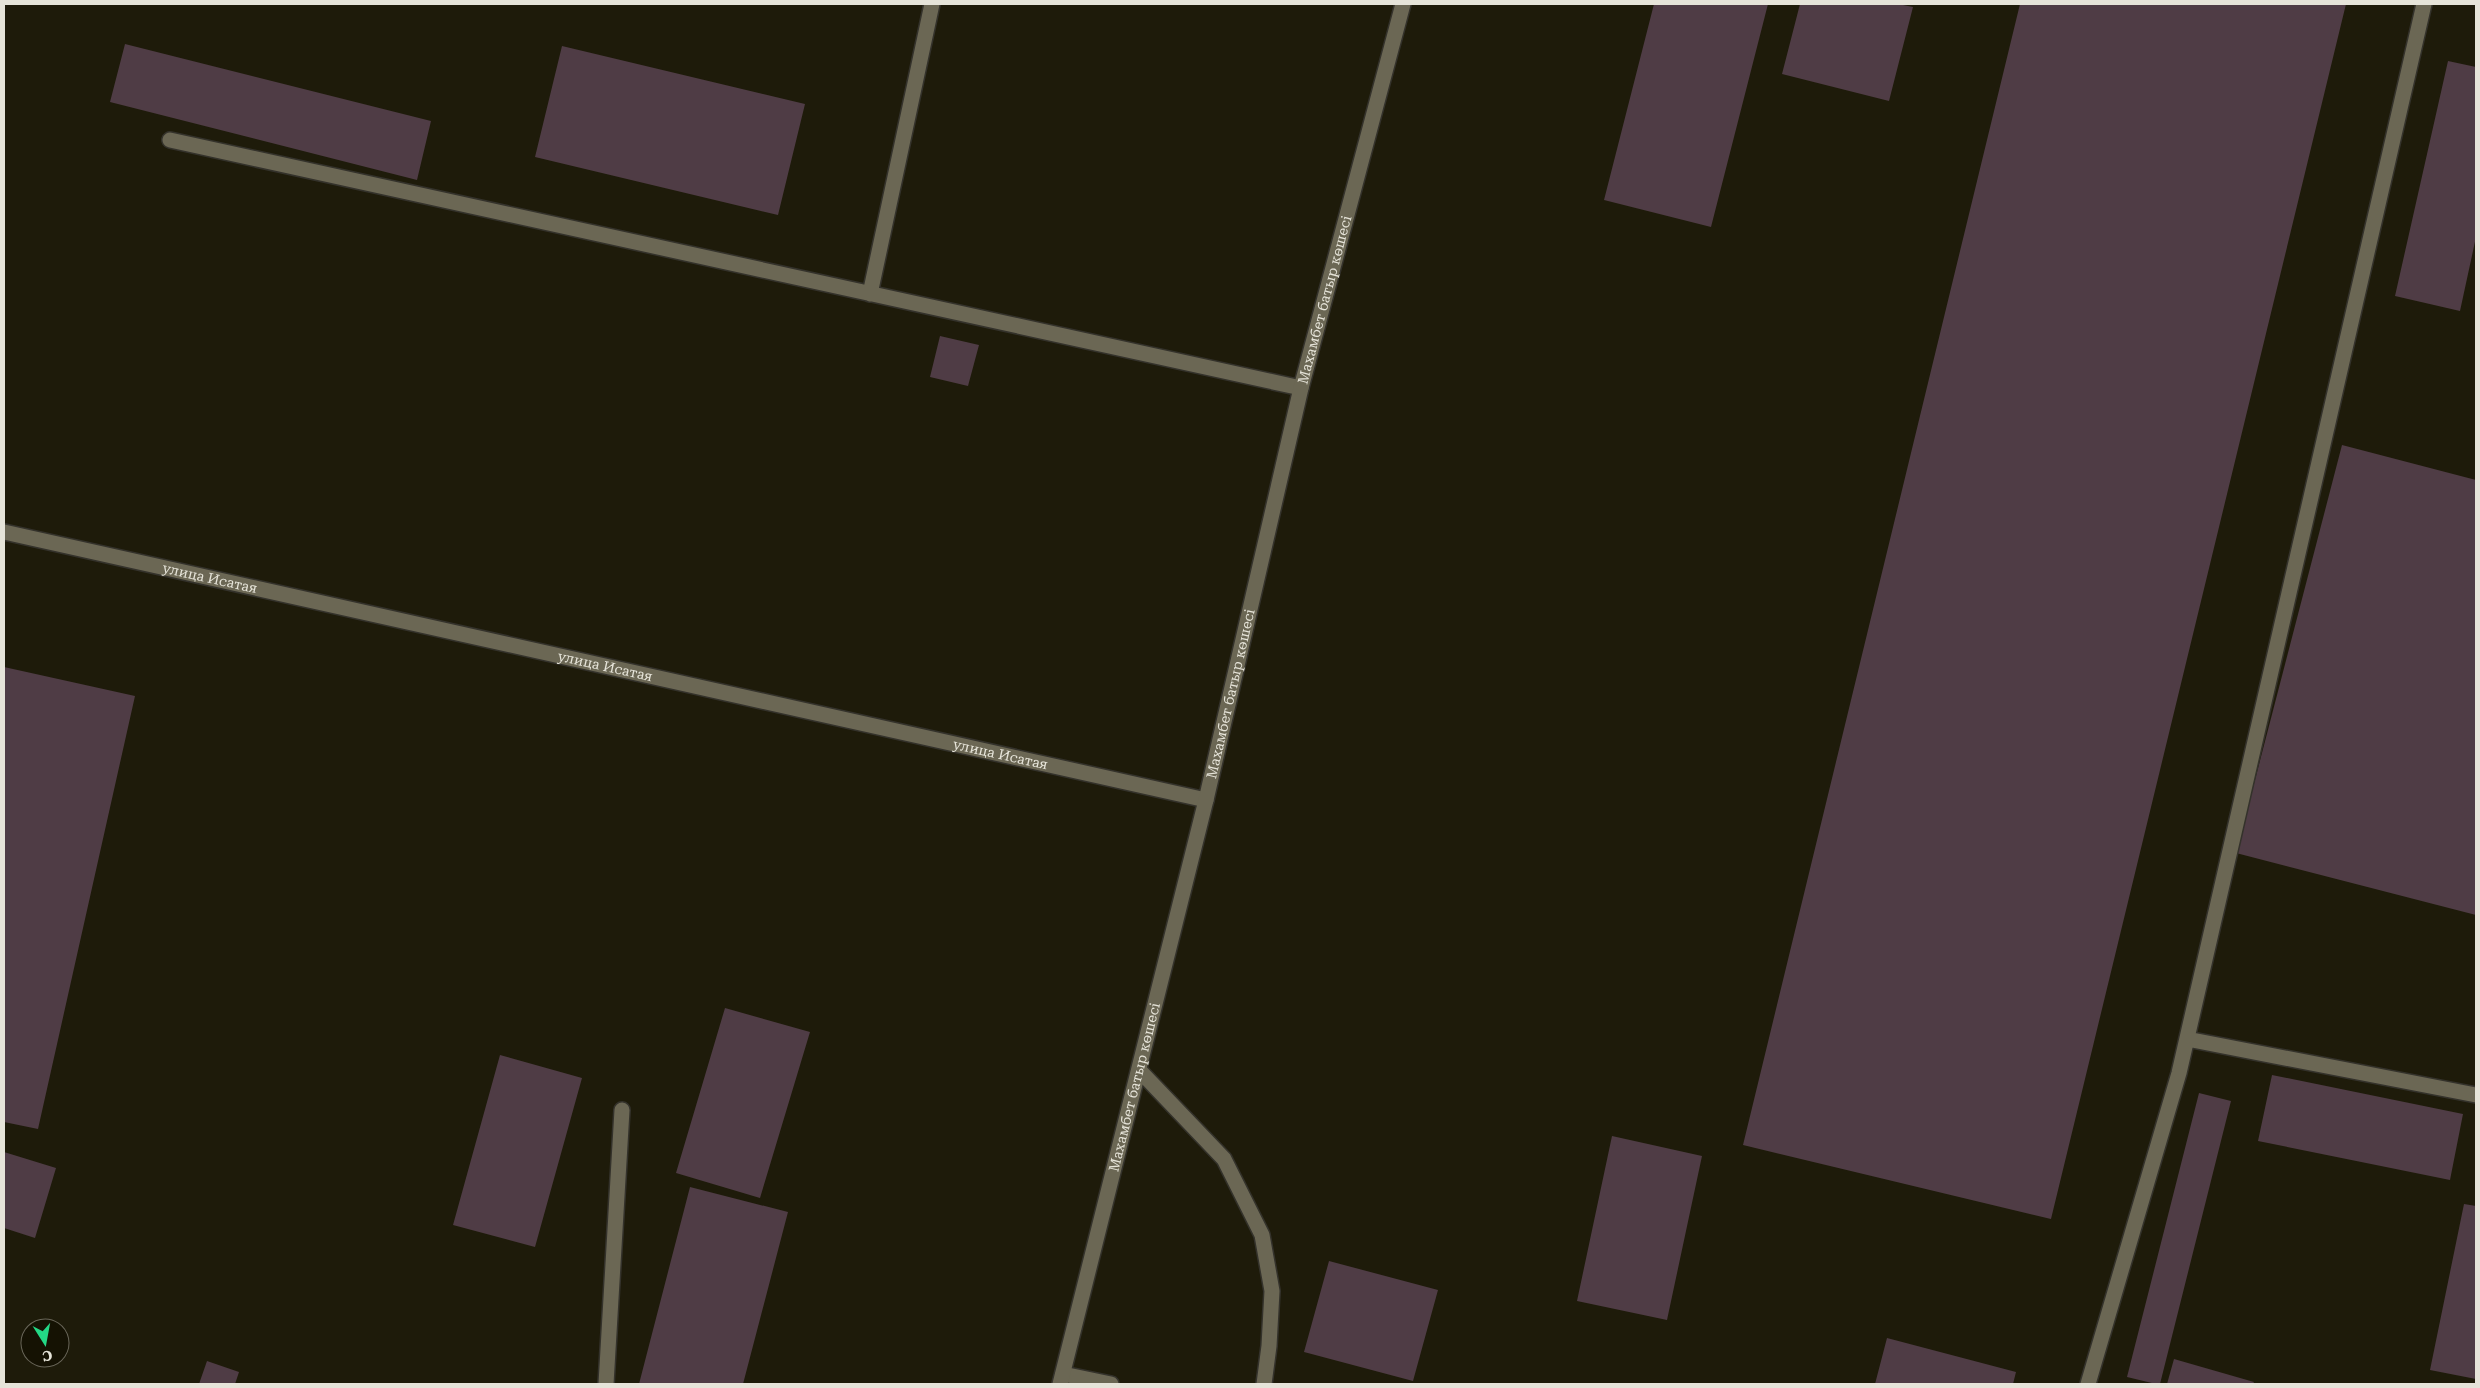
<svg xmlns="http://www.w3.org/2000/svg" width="2480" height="1388" viewBox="0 0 2480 1388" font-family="'Roboto Serif',serif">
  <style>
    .building { fill: #4f3c45 }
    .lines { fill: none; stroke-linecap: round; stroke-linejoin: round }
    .lane-casing { stroke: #34322b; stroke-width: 18 }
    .street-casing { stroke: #34322b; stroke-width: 18 }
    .secondary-casing { stroke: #34322b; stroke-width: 18 }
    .lane { stroke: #6b6754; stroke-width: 15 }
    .street { stroke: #6b6754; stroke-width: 15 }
    .secondary { stroke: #6b6754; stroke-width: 15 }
    .labels { text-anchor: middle; stroke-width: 4.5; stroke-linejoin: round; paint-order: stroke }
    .street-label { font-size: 14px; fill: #e6e4d9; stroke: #151203 }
  </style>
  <rect width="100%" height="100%" fill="#1e1b0a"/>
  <path class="building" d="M 1654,4 L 1768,4 L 1711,227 L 1604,200 Z
    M 1800,4 L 1898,4 L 1913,7 L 1889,101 L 1782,74 Z
    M 2020,4 L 2346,4 L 2051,1219 L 1743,1145 Z
    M 125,44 L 431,121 L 417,180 L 110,102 Z
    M 562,46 L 805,104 L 778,215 L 535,157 Z
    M 2448,61 L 2476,67 L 2476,237 L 2460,311 L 2395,296 Z
    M 940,336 L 979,345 L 968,386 L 930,377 Z
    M 2342,445 L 2476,480 L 2476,915 L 2236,853 Z
    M 4,667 L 135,696 L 38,1129 L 4,1122 Z
    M 725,1008 L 810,1032 L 760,1198 L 676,1173 Z
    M 500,1055 L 582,1078 L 535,1247 L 453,1225 Z
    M 2272,1075 L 2463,1114 L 2450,1180 L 2258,1141 Z
    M 2199,1093 L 2231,1101 L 2160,1384 L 2156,1384 L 2127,1377 Z
    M 1612,1136 L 1702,1156 L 1667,1320 L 1577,1301 Z
    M 4,1152 L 56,1168 L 35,1238 L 4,1228 Z
    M 690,1187 L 788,1212 L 743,1384 L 639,1384 Z
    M 2464,1204 L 2476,1206 L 2476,1379 L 2430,1370 Z
    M 1329,1261 L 1438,1290 L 1413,1381 L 1304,1352 Z
    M 1887,1338 L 2016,1372 L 2013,1384 L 1875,1384 Z
    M 2174,1359 L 2254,1382 L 2253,1384 L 2167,1384 Z
    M 207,1361 L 239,1372 L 235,1384 L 199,1384 Z"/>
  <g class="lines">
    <g class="lane-casing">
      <path id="lane" d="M 170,140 L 1301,388
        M 870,294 L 932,4
        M 2187,1039 L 2476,1095
        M 1139,1070 L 1224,1159 L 1262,1235 L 1272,1291 L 1269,1346 L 1264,1384
        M 1063,1374 L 1111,1384
        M 606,1384 L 622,1110
        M 2088,1384 L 2179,1073 L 2424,4"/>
    </g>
    <g class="street-casing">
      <g id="street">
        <path id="s1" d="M 4,532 L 1206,800"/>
      </g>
    </g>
    <g class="secondary-casing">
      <g id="secondary">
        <path id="s2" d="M 1060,1384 L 1206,800 L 1301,388 L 1403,4"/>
      </g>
    </g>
    <use href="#lane" class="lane"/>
    <use href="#street" class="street"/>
    <use href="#secondary" class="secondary"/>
  </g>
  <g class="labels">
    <g class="street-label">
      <text dy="5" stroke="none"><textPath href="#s2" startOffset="1116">Махамбет батыр көшесі</textPath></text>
      <text dy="5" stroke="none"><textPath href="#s1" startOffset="211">улица Исатая</textPath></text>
      <text dy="5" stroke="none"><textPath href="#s1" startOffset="616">улица Исатая</textPath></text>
      <text dy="5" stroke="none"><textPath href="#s2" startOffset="711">Махамбет батыр көшесі</textPath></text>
      <text dy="5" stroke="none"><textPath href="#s1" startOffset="1021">улица Исатая</textPath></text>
      <text dy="5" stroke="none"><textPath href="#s2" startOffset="306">Махамбет батыр көшесі</textPath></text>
    </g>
  </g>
  <rect width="2480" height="1388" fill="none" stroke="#e6e4d9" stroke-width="10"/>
  <g transform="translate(45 1343) rotate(169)"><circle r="24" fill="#151203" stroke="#696659"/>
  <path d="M0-4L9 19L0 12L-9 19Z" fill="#23d886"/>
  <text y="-8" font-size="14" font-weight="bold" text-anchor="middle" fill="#e6e4d9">С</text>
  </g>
</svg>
